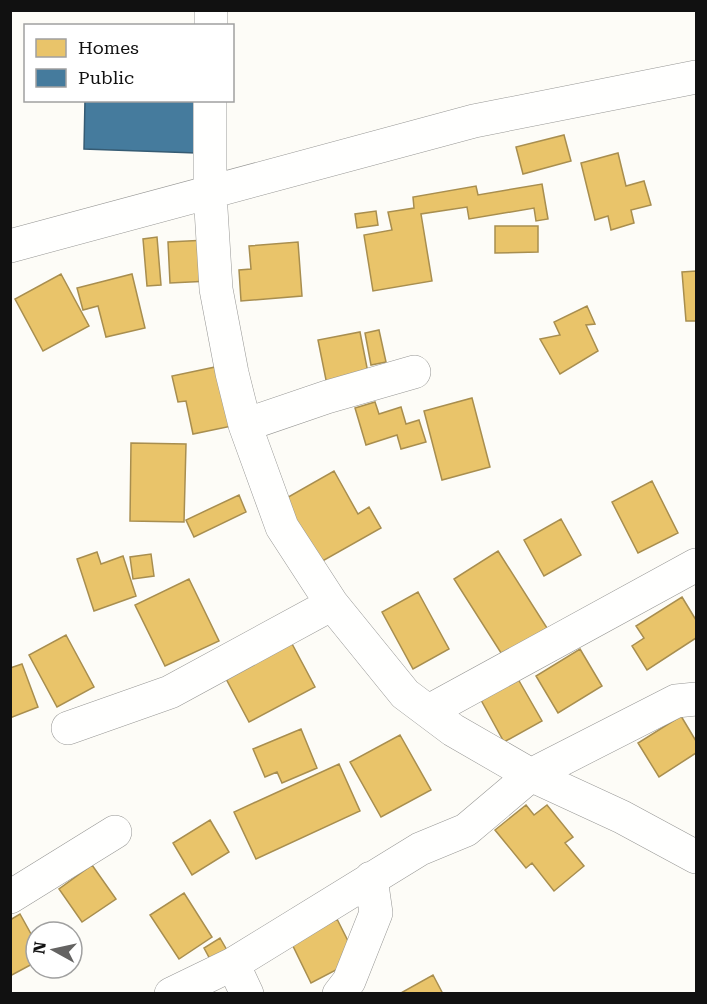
<svg xmlns="http://www.w3.org/2000/svg" width="707" height="1004" viewBox="0 0 707 1004" font-family="'Roboto Serif',serif">
  <style>
    .homes { fill: #e9c46a; stroke: #a88e4f; stroke-width: 1.5 }
    .public { fill: #457b9d; stroke: #355b73; stroke-width: 1.5 }
    .lines { fill: none; stroke-linecap: round; stroke-linejoin: round }
    .minor-casing { stroke: #979795; stroke-width: 34 }
    .minor { stroke: #fffffe; stroke-width: 33 }
  </style>
  <rect width="100%" height="100%" fill="#fdfcf7"/>
  <path class="homes" d="M 564,135 L 571,161 L 523,174 L 516,147 Z
    M 618,153 L 626,186 L 644,181 L 651,205 L 631,210 L 634,223 L 611,230 L 608,216 L 595,220 L 581,163 Z
    M 542,184 L 548,219 L 536,221 L 534,208 L 469,219 L 467,207 L 421,214 L 432,281 L 373,291 L 364,235 L 392,230 L 388,212 L 414,208 L 413,197 L 476,186 L 478,195 Z
    M 376,211 L 378,225 L 357,228 L 355,214 Z
    M 495,226 L 538,226 L 538,252 L 495,253 Z
    M 157,237 L 161,285 L 147,286 L 143,239 Z
    M 207,240 L 210,281 L 170,283 L 168,242 Z
    M 298,242 L 302,296 L 241,301 L 239,270 L 251,269 L 249,246 Z
    M 696,271 L 696,321 L 686,321 L 682,272 Z
    M 61,274 L 89,326 L 43,351 L 15,299 Z
    M 132,274 L 145,328 L 106,337 L 98,306 L 83,310 L 77,288 Z
    M 587,306 L 595,324 L 586,325 L 598,351 L 560,374 L 540,339 L 560,335 L 554,322 Z
    M 379,330 L 386,362 L 371,365 L 365,333 Z
    M 360,332 L 369,378 L 327,385 L 318,340 Z
    M 220,366 L 232,426 L 193,434 L 186,401 L 178,402 L 172,376 Z
    M 472,398 L 490,467 L 442,480 L 424,411 Z
    M 375,402 L 379,414 L 401,407 L 406,424 L 419,420 L 426,442 L 401,449 L 397,435 L 366,445 L 355,408 Z
    M 131,443 L 186,444 L 184,522 L 130,521 Z
    M 334,471 L 358,514 L 369,507 L 381,528 L 319,563 L 283,500 Z
    M 652,481 L 678,533 L 638,553 L 612,502 Z
    M 239,495 L 246,512 L 194,537 L 186,520 Z
    M 561,519 L 581,555 L 544,576 L 524,540 Z
    M 498,551 L 547,628 L 503,656 L 454,579 Z
    M 97,552 L 101,564 L 123,556 L 136,596 L 94,611 L 77,559 Z
    M 151,554 L 154,576 L 133,579 L 130,557 Z
    M 189,579 L 219,641 L 165,666 L 135,605 Z
    M 418,592 L 449,649 L 413,669 L 382,612 Z
    M 682,597 L 696,620 L 696,638 L 647,670 L 632,646 L 644,638 L 636,626 Z
    M 66,635 L 94,687 L 57,707 L 29,655 Z
    M 290,640 L 315,687 L 249,722 L 224,675 Z
    M 580,649 L 602,686 L 558,713 L 536,676 Z
    M 22,664 L 38,707 L 10,718 L 10,668 Z
    M 518,679 L 542,721 L 504,742 L 481,700 Z
    M 681,716 L 696,741 L 696,753 L 659,777 L 638,743 Z
    M 301,729 L 317,768 L 282,783 L 277,772 L 265,777 L 253,749 Z
    M 400,735 L 431,790 L 381,817 L 350,762 Z
    M 339,764 L 360,811 L 256,859 L 234,812 Z
    M 526,805 L 534,815 L 547,805 L 573,837 L 565,843 L 584,866 L 554,891 L 532,863 L 526,868 L 495,830 Z
    M 210,820 L 229,852 L 192,875 L 173,843 Z
    M 92,865 L 116,899 L 82,922 L 59,889 Z
    M 184,893 L 212,937 L 179,959 L 150,915 Z
    M 20,914 L 36,943 L 36,962 L 10,976 L 10,920 Z
    M 337,919 L 357,959 L 311,983 L 291,942 Z
    M 220,938 L 228,952 L 211,961 L 204,948 Z
    M 433,975 L 443,994 L 399,994 Z"/>
  <path class="public" d="M 85,100 L 198,100 L 196,153 L 84,149 Z"/>
  <g class="lines">
    <g class="minor-casing">
      <path id="minor" d="M 211,26 L 211,10
        M 210,100 L 210,193 L 216,289 L 232,373 L 245,425 L 282,527 L 332,604 L 405,694 L 453,730 L 531,775 L 622,817 L 696,857
        M 10,246 L 474,121 L 696,77
        M 245,425 L 327,397 L 414,372
        M 429,711 L 696,565
        M 68,728 L 170,692 L 332,604
        M 10,897 L 115,832
        M 233,964 L 247,994
        M 171,994 L 233,964 L 420,849 L 466,830 L 531,775 L 676,701 L 696,699
        M 339,994 L 349,981 L 376,913 L 371,878"/>
    </g>
    <use href="#minor" class="minor"/>
  </g>
  <rect width="707" height="1004" fill="none" stroke="#111111" stroke-width="24"/>
  <rect x="24" y="24" width="210" height="78" fill="#ffffff" stroke="#a0a0a0" stroke-width="1.5"/>
  <rect x="36" y="39" width="30" height="18" fill="#e9c46a" stroke="#a0a0a0" stroke-width="1.5"/>
  <text x="78" y="54" font-size="18" fill="#111111">Homes</text>
  <rect x="36" y="69" width="30" height="18" fill="#457b9d" stroke="#a0a0a0" stroke-width="1.5"/>
  <text x="78" y="84" font-size="18" fill="#111111">Public</text>
  <g transform="translate(54 950) rotate(278)"><circle r="28" fill="#ffffff" stroke="#a0a0a0" stroke-width="1.5"/>
  <path d="M0-4.5L10 22L0 15L-10 22Z" fill="#646362"/>
  <text y="-9" font-size="16" font-weight="bold" text-anchor="middle" fill="#111111">N</text>
  </g>
</svg>
